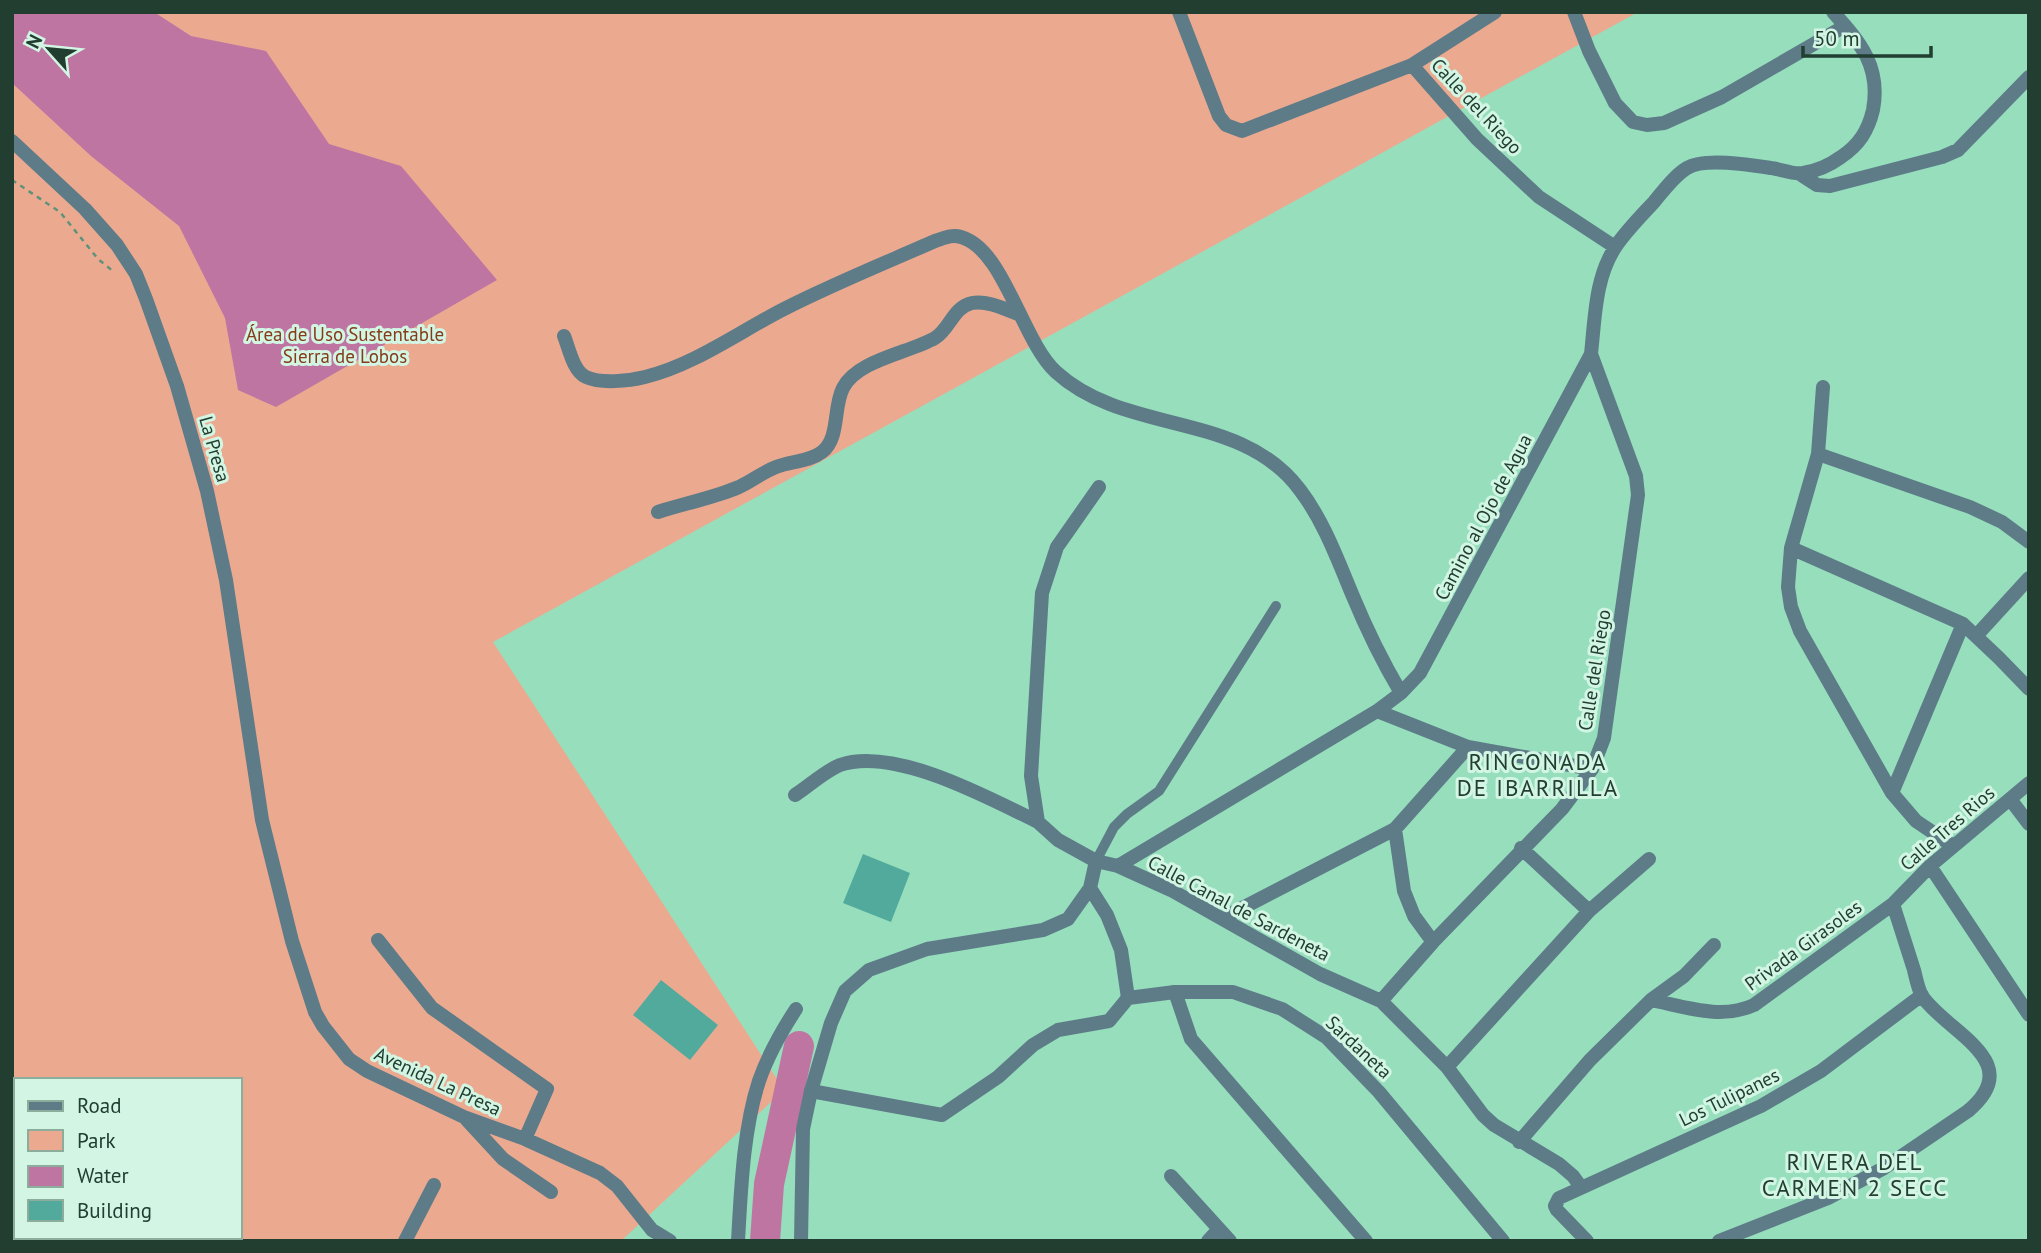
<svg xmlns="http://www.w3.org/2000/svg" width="2041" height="1253" viewBox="0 0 2041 1253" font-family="'PT Sans',sans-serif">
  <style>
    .green { fill: #ebaa90; fill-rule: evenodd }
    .water { fill: #be75a2 }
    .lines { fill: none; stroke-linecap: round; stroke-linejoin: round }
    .river { stroke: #be75a2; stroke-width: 30 }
    .building { fill: #52aa9d }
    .path { stroke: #5e927a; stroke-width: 2.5; stroke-dasharray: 5 5; stroke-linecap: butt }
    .service { stroke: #5d7c88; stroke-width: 10 }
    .minor { stroke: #5d7c88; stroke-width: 14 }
    .tertiary { stroke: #5d7c88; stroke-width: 14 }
    .labels { text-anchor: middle; stroke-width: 6; stroke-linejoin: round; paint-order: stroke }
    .street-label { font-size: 19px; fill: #213e31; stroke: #d3f6e4 }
    .park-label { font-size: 19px; fill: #853c1b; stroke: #d3f6e4 }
    .quarter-label { font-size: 23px; letter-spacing: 2px; fill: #213e31; stroke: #d3f6e4 }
  </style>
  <rect width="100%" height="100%" fill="#96debc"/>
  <path class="green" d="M 12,12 L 1638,12 L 493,642 L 784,1090 L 621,1241 L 12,1241 ZM 16,1080 L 240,1080 L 240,1237 L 16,1237 Z"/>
  <path class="water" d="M 12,12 L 154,12 L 191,36 L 266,51 L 329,144 L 401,166 L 497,280 L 276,407 L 238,390 L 225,318 L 179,226 L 91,156 L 12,83 Z"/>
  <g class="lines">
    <path class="river" d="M 765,1241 L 769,1184 L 799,1046"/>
  </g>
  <path class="building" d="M 863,854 L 910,873 L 891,922 L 843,903 Z
    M 661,980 L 718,1025 L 690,1060 L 633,1015 Z"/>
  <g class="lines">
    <path class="path" d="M 12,180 L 60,212 L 98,259 L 114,272"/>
    <path class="service" d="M 1096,861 L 1114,827 L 1127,814 L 1159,791 L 1276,606"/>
    <path class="minor" d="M 1179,12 L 1219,116 L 1226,125 L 1242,131 L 1412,65 L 1495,12
      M 1574,12 L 1589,51 L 1615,103 L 1633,122 L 1647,125 L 1664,123 L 1722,97 L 1845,26
      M 1412,65 L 1477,139 L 1539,197 L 1615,247
      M 12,141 L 85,209 L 117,245 L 136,274 L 146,299 L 177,386 L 207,491 L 226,580 L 262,820 L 292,941 L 315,1012 L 323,1026 L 349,1059 L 367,1071 L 464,1117 L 525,1139 L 600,1173 L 617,1186 L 652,1230 L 670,1241
      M 1800,174 L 1817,185 L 1830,186 L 1942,157 L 1958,150 L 2029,77
      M 564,336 C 569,348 573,371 586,377 C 601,384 629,381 645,377 C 694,365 739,332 784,309 C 833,284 885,263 935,241 C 944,238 952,234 961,237 C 1004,249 1022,341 1056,372 C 1126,436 1241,410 1300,490 C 1323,520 1337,558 1352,594 C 1366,628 1382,661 1401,693
      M 1823,387 L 1818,454 L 1791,548 L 1788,587 L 1791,607 L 1800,631 L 1892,793 L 1916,821 L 1953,846
      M 1818,454 L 1970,507 L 2002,522 L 2029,542
      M 1099,487 L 1057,547 L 1042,593 L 1031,776 L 1038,822 L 1058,840 L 1096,861 L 1118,866 L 1171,890 L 1320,974 L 1381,1001 L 1447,1067 L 1483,1115 L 1494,1125 L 1559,1164 L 1573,1176 L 1581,1187
      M 658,512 C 683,504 716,497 739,487 C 752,481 763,472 776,467 C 791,461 809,462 822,452 C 840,438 833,407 843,388 C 857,360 909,353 935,338 C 950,329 953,307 972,303 C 987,300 1005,309 1018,314
      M 1791,548 L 1963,624 L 1999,658 L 2029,689
      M 1976,636 L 2029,578
      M 1377,711 L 1468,747 L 1592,769
      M 1892,793 L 1963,624
      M 795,795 C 809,786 825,771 840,765 C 894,746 989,798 1038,822
      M 2010,799 L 2029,824
      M 1395,829 L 1404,891 L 1414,916 L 1433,942
      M 1521,848 L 1589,911
      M 1096,861 L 1090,888 L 1107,915 L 1121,950 L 1128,998
      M 1118,866 L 1377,711 L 1401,693 L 1420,673 L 1591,354 C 1595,318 1595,277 1616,246 C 1627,230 1641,216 1654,202 C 1664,190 1674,176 1687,168 C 1704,157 1752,165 1771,168 C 1781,169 1793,175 1803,173 C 1817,171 1830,165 1841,157 C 1859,145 1868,131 1873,110 C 1881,67 1861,43 1833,12
      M 1930,866 L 2029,1015
      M 1223,918 L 1395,829 L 1468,747
      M 378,940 L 432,1008 L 547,1089 L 525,1139
      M 1175,992 L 1191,1039 L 1366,1241
      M 1651,1000 C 1686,1007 1721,1020 1754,1005 L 1893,904 L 1930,866 L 2029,783
      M 1381,1001 L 1433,942 L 1562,809 L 1592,769 L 1604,738 L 1638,495 L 1636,476 L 1591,354
      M 1447,1067 L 1589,911 L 1649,859
      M 811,1091 L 831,1023 L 845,991 L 869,970 L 927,949 L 1043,930 L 1068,919 L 1090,888
      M 467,1120 L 503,1159 L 551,1192
      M 1519,1142 L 1590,1060 L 1651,1000 L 1684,976 L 1714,945
      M 1171,1176 L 1230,1241
      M 12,1240 L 17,1241
      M 405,1241 L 434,1185
      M 738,1241 C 741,1190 743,1130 759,1081 C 768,1055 781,1032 796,1009
      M 1208,1241 L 1219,1229
      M 1587,1241 L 1557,1210 L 1555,1206 L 1559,1198 L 1761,1106 L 1821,1071 L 1922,995
      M 1719,1241 L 1828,1198 L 1884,1168 L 1968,1111 C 2028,1061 1947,1033 1922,996 C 1918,989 1916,978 1914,970 C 1907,948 1900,926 1893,904"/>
    <path class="tertiary" d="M 801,1241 L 803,1129 L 811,1091 L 942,1115 L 998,1077 L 1033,1045 L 1058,1030 L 1109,1021 L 1128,998 L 1175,992 L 1233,992 L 1282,1009 L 1326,1037 L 1379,1092 L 1503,1241"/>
  </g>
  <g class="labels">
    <g class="street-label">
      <text transform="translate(1477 106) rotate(47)" y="7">Calle del Riego</text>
      <text transform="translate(215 449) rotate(74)" y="7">La Presa</text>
      <text transform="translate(1483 517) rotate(-62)" y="7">Camino al Ojo de Agua</text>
      <text transform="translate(1594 670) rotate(-81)" y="7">Calle del Riego</text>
      <text transform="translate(1947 828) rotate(-41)" y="7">Calle Tres Rios</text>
      <text transform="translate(1239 908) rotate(28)" y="7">Calle Canal de Sardeneta</text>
      <text transform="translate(1803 945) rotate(-36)" y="7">Privada Girasoles</text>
      <text transform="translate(1359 1047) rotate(43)" y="7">Sardaneta</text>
      <text transform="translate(438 1081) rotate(25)" y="7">Avenida La Presa</text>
      <text transform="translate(1729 1097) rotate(-26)" y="7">Los Tulipanes</text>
    </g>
    <g class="park-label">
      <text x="345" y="341">Área de Uso Sustentable<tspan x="345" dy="22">Sierra de Lobos</tspan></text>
    </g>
    <g class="quarter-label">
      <text x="1538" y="770">RINCONADA<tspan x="1538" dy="26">DE IBARRILLA</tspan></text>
      <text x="1855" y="1170">RIVERA DEL<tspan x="1855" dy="26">CARMEN 2 SECC</tspan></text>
    </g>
  </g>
  <rect width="2041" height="1253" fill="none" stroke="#213e31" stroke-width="28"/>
  <rect x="14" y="1078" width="228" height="161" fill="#d3f6e4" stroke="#8cac9c" stroke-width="2"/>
  <rect x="28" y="1101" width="35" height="10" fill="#5d7c88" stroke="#8cac9c" stroke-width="2"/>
  <text x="77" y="1113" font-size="21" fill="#213e31">Road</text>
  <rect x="28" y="1130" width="35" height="21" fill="#ebaa90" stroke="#8cac9c" stroke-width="2"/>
  <text x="77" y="1148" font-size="21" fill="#213e31">Park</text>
  <rect x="28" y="1166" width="35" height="21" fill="#be75a2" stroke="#8cac9c" stroke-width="2"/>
  <text x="77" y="1183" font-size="21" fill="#213e31">Water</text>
  <rect x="28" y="1200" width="35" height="21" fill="#52aa9d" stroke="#8cac9c" stroke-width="2"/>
  <text x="77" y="1218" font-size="21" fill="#213e31">Building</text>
  <g transform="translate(49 49) rotate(297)" stroke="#d3f6e4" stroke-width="5" paint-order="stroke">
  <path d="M0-5L12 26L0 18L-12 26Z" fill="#213e31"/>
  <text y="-10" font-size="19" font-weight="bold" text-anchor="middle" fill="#213e31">N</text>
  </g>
  <path d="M1803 46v10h128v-10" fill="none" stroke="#213e31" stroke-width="3.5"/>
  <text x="1814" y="46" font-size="21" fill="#213e31" stroke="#d3f6e4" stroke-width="5" paint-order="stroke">50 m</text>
</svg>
